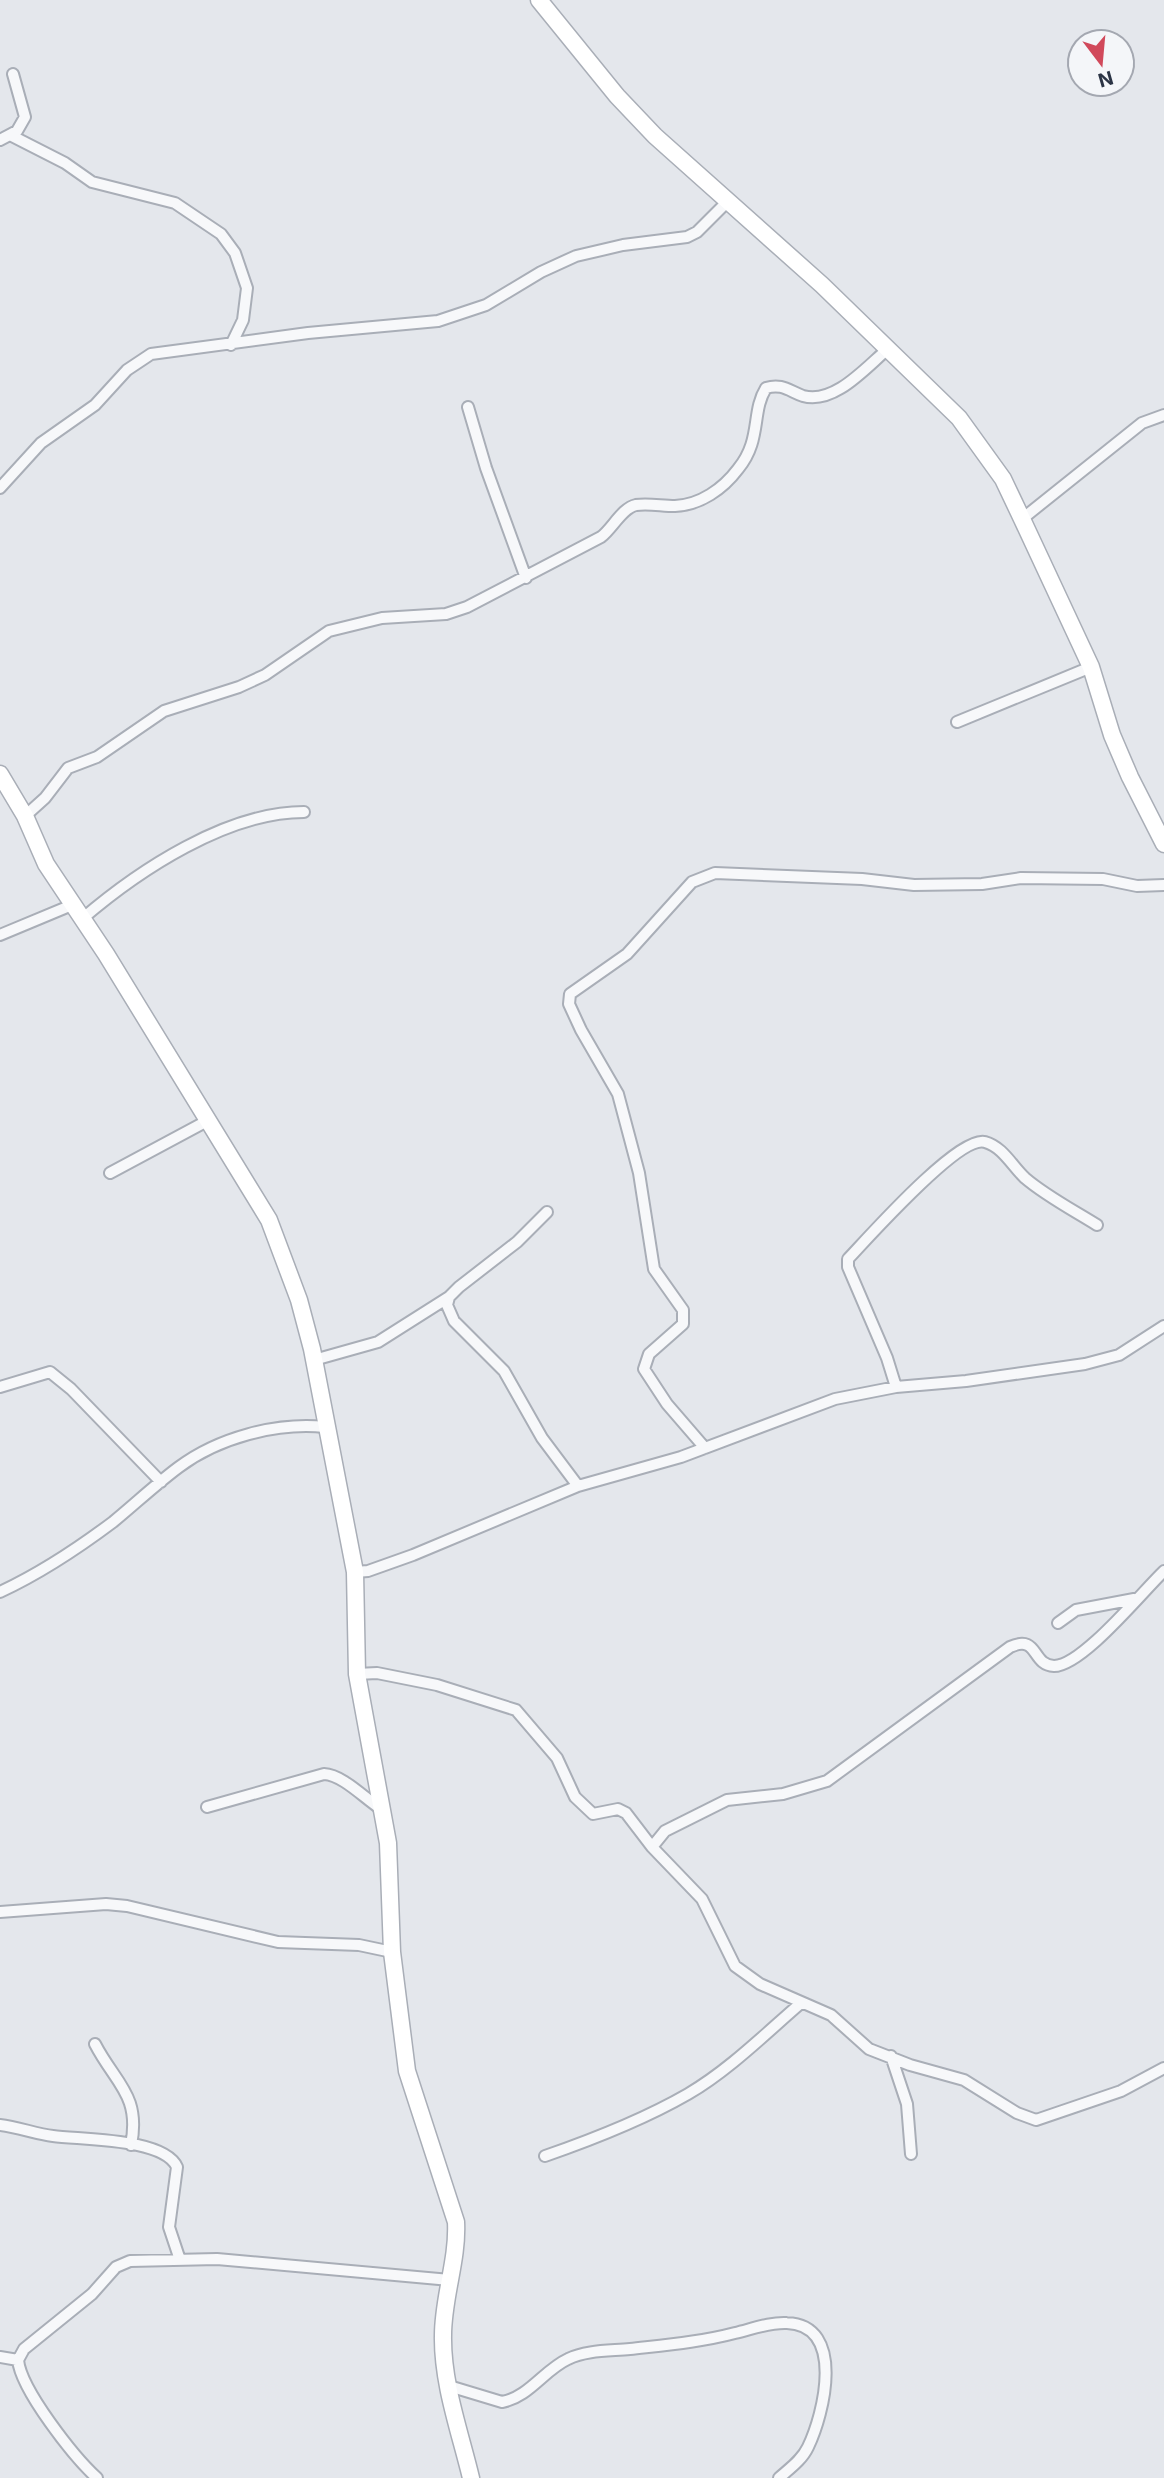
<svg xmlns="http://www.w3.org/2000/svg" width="1164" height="2478" viewBox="0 0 1164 2478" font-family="Inter,sans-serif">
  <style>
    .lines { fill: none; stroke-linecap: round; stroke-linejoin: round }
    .street-casing { stroke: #a9aeb7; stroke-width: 14 }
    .secondary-casing { stroke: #a9aeb7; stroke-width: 19 }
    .street { stroke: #f7f8fa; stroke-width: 10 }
    .secondary { stroke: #fff; stroke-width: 16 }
  </style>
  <rect width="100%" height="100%" fill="#e4e7ec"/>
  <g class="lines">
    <g class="street-casing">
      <path id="street" d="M 12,136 L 65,163 L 92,182 L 175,203 L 221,234 L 235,253 L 247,288 L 243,320 L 231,345
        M 0,140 L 17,131 L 25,117 L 13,74
        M 468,407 L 486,468 L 526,578
        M 0,488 L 41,443 L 95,405 L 127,370 L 151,354 L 308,333 L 438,321 L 486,305 L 541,272 L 576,256 L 623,245 L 687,237 L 697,232 L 726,203
        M 1022,519 L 1142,423 L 1164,415
        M 957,722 L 1091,667
        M 25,816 L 45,798 L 68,768 L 97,757 L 164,711 L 239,687 L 265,675 L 329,631 L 382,618 L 446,614 L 467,607 L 601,537 C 612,529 622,508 636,505 C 648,503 662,506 675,506 C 700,505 723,489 738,469 C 762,440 751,412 766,388 C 782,383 789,391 803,396 C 835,405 867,366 889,348
        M 82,919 C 139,870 227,812 304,812
        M 0,935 L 72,905
        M 110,1173 L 207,1121
        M 547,1212 L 517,1242 L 459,1287 L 449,1297 L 447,1305 L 454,1321 L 504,1371 L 542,1438 L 578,1486
        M 314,1360 L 378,1342 L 449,1297
        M 0,1387 L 50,1372 L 71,1389 L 161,1482
        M 896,1387 L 887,1358 L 848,1267 L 848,1259 C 868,1238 959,1135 985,1142 C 1003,1147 1012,1166 1025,1178 C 1046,1196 1073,1210 1097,1225
        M 705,1448 L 667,1404 L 644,1369 L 649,1354 L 683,1324 L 683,1310 L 654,1269 L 639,1173 L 618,1094 L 581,1030 L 569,1004 L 570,994 L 627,954 L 692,882 L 715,873 L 862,879 L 914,885 L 982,884 L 1021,878 L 1103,879 L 1137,886 L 1164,885
        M 355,1572 L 368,1571 L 413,1555 L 578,1486 L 681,1457 L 835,1399 L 896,1387 L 966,1381 L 1085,1364 L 1119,1355 L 1164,1326
        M 0,1592 C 41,1573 77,1549 113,1522 C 135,1504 156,1484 179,1467 C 218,1438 276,1422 325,1427
        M 1058,1623 L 1076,1610 L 1134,1599
        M 357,1674 L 377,1673 L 437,1685 L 516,1710 L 557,1758 L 575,1797 L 593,1814 L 618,1809 L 626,1813 L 652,1847 L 702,1899 L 735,1966 L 760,1984 L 831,2015 L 869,2049 L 910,2065 L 964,2080 L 1017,2113 L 1036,2120 L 1121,2091 L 1164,2068
        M 207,1807 L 324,1774 C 343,1775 364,1798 381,1809
        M 652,1847 L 665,1831 L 727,1800 L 783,1794 L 827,1781 L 1010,1647 C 1039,1634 1031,1665 1054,1666 C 1082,1666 1142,1592 1164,1571
        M 0,1912 L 106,1904 L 127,1906 L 278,1942 L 359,1945 L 392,1952
        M 95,2044 C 115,2083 141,2095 131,2145
        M 891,2056 L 907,2104 L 911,2154
        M 0,2125 C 18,2127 36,2134 53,2136 C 82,2140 164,2138 177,2167 L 169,2227 L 179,2257
        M 545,2156 C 594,2139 643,2120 688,2094 C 729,2070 765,2034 801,2003
        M 0,2357 L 18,2360
        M 449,2386 L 502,2402 C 529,2397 544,2370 568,2359 C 586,2350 610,2351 630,2349 C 665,2345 701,2342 735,2333 C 752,2329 770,2322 787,2323 C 846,2325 824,2414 808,2447 C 802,2460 789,2469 779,2478
        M 97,2478 C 74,2457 21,2390 18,2360 L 24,2349 L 92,2294 L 116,2267 L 130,2261 L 217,2259 L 450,2280"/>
    </g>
    <g class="secondary-casing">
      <path id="secondary" d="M 539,0 L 617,96 L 655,136 L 822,285 L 959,418 L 1003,479 L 1022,519 L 1091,667 L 1112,735 L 1130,777 L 1164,844
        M 0,774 L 25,816 L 46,864 L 106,954 L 269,1220 L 299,1300 L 312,1349 L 355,1572 L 357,1674 L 388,1843 L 392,1952 L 407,2071 L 456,2222 C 458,2260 443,2297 443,2335 C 442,2383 460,2432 471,2478"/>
    </g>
    <use href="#street" class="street"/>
    <use href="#secondary" class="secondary"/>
  </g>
  <g transform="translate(1101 63) rotate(164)"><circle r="33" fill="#f4f6f9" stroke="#a4a8b1" stroke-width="2"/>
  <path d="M0-5L12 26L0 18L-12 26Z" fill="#d1495b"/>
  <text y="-10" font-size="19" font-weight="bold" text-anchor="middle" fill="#2b3445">N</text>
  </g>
</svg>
